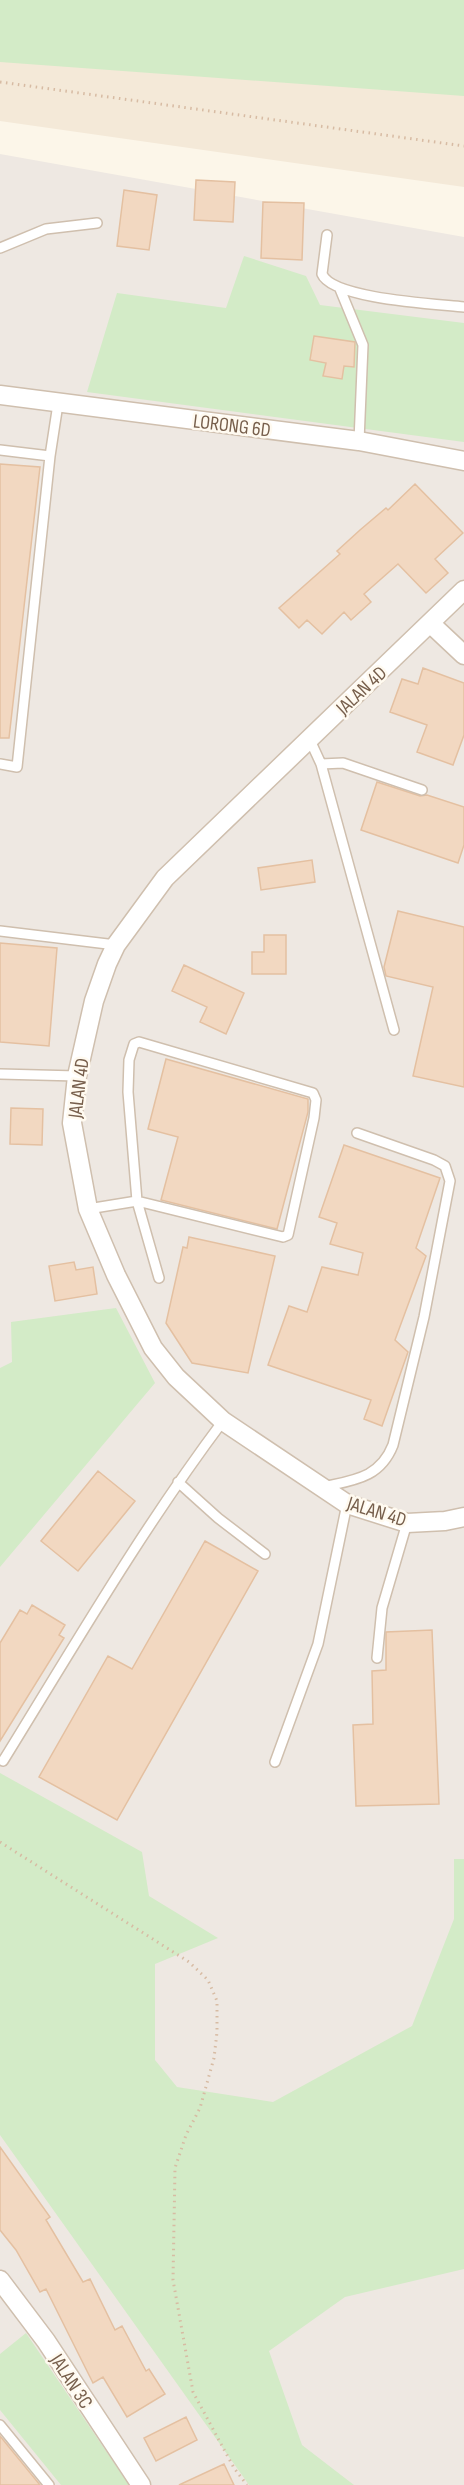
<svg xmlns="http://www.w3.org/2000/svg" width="464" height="2485" viewBox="0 0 464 2485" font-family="'Sofia Sans Condensed',sans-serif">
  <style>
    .residential { fill: #f4e9d8 }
    .industrial { fill: #eee8e2 }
    .green { fill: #d3ebc7 }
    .building { fill: #f2d8c1; stroke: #e4c0a1; stroke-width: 1.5 }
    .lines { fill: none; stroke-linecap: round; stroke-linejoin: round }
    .lane-casing { stroke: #cfbfae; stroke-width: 12 }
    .street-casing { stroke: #cfbfae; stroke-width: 21 }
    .path { stroke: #d7bba3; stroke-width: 3; stroke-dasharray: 1.5 4.5; stroke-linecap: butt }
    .lane { stroke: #fff; stroke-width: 9 }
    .street { stroke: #fff; stroke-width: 18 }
    .labels { text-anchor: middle; stroke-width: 5; stroke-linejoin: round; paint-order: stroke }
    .street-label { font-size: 20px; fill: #775f4c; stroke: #fffaf0 }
  </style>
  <rect width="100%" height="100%" fill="#fcf6e9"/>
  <path class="residential" d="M 0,0 L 464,0 L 464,187 L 0,121 Z"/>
  <path class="industrial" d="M 0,154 L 464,237 L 464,2485 L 0,2485 Z"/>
  <path class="green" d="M 0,0 L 464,0 L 464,96 L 0,62 Z
    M 244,256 L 306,276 L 320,305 L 464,323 L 464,442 L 87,392 L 117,293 L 226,308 Z
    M 116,1308 L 155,1383 L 0,1567 L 0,1368 L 12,1362 L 11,1322 Z
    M 0,1773 L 142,1852 L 149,1896 L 218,1938 L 155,1964 L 155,2060 L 177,2087 L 273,2102 L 412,2026 L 454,1919 L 454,1859 L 464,1859 L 464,2269 L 345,2297 L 269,2351 L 302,2445 L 354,2485 L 249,2485 L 0,2135 Z
    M 26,2333 L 129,2485 L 61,2485 L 0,2410 L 0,2354 Z"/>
  <path class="building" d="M 196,180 L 235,182 L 233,222 L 194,220 Z
    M 124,190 L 157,195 L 149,250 L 117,246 Z
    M 263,202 L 304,203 L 302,260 L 261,258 Z
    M 314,336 L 355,342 L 354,367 L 344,366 L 342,379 L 323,376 L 326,363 L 310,360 Z
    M 0,464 L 40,467 L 9,738 L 0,738 Z
    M 415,484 L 463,533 L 435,559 L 448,573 L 426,593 L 398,564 L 364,594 L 371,602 L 351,620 L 344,612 L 322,634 L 307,620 L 299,628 L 279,608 L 340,554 L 337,551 L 360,530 L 386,508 L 388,510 Z
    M 423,668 L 464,683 L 464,735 L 453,765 L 417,752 L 427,725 L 390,712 L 402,679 L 418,684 Z
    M 377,782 L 420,796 L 427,795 L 464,807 L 464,845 L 458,863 L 361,830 Z
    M 312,860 L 315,882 L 261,890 L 258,868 Z
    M 398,911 L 464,927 L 464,1087 L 413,1076 L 433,987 L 386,976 L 384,967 Z
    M 264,935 L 286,935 L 286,974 L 252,974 L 252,952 L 264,952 Z
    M 0,943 L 57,948 L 49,1046 L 0,1042 Z
    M 184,965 L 244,993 L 226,1034 L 200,1022 L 207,1007 L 172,991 Z
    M 166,1059 L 308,1099 L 308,1112 L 277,1229 L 161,1200 L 178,1137 L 148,1129 Z
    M 11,1108 L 43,1109 L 42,1145 L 10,1144 Z
    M 344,1145 L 440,1178 L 416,1248 L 426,1256 L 395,1340 L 408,1352 L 382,1426 L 364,1419 L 371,1400 L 268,1365 L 289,1306 L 307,1312 L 322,1267 L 358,1275 L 363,1253 L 330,1244 L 337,1223 L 319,1217 Z
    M 189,1237 L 275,1256 L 248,1373 L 192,1363 L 166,1323 L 183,1247 L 187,1248 Z
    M 74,1262 L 76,1270 L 93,1267 L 97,1294 L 55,1301 L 49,1266 Z
    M 98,1471 L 135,1501 L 78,1571 L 41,1541 Z
    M 205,1541 L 258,1571 L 117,1820 L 39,1777 L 108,1656 L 132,1669 Z
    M 32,1605 L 65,1625 L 59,1635 L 64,1638 L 0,1741 L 0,1643 L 20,1610 L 27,1614 Z
    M 432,1630 L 439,1804 L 356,1806 L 353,1725 L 373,1724 L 372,1671 L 386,1670 L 386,1632 Z
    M 0,2147 L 50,2217 L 46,2220 L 83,2282 L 90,2279 L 115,2330 L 122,2326 L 146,2371 L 149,2369 L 165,2394 L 127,2417 L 103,2377 L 93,2383 L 46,2289 L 40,2292 L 16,2250 L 0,2230 Z
    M 186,2417 L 197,2440 L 156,2461 L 144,2438 Z
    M 0,2436 L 40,2485 L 0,2485 Z
    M 224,2464 L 234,2485 L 179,2485 Z"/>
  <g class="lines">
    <g class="lane-casing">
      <path id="lane" d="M 327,235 L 322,274 C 332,299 437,304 464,307
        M 0,248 L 46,229 L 97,223
        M 340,289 L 363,345 L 359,441
        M 0,450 L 50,456
        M 309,738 L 321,764 L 394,1030
        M 0,764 L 17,767 L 50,456 L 58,404
        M 321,764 L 343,763 L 422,790
        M 0,931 L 116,945
        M 0,1074 L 77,1076
        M 88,1209 L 137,1201 L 283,1237 L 288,1235 L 314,1118 L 316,1100 L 313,1093 L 139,1042 L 134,1044 L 129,1060 L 128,1092 L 137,1201 L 159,1278
        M 178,1482 L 218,1518 L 265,1554
        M 323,1487 C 354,1480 380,1478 393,1445 L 424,1317 L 450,1181 L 445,1166 L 434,1160 L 357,1133
        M 377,1658 L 382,1608 L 407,1523
        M 3,1761 C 74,1646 142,1529 223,1421
        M 275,1762 L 318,1644 L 347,1504
        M 0,2425 L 49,2485"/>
    </g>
    <g class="street-casing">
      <path id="street" d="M 0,395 L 359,441 L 464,461
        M 464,590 L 165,878 L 116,945 L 107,964 L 94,1001 L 77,1076 L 72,1123 L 88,1209 L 116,1275 L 153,1348 L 176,1377 L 223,1421 L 347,1504 L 407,1523 L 445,1521 L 464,1517
        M 431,624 L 464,655
        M 0,2280 L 46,2341 L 141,2485"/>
    </g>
    <path class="path" d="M 0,82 L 464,146
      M 0,1842 L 189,1962 L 208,1980 L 217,2001 L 217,2032 L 214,2058 L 200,2108 L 186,2135 L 175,2168 L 173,2280 L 193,2392 L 234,2468 L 247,2485"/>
    <use href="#lane" class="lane"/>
    <use href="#street" class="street"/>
  </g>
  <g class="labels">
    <g class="street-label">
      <text transform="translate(232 425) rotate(7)" y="7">LORONG 6D</text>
      <text transform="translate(361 690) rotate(-43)" y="7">JALAN 4D</text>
      <text transform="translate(78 1088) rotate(-83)" y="7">JALAN 4D</text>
      <text transform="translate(377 1511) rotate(17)" y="7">JALAN 4D</text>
      <text transform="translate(72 2381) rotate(57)" y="7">JALAN 3C</text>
    </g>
  </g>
</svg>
